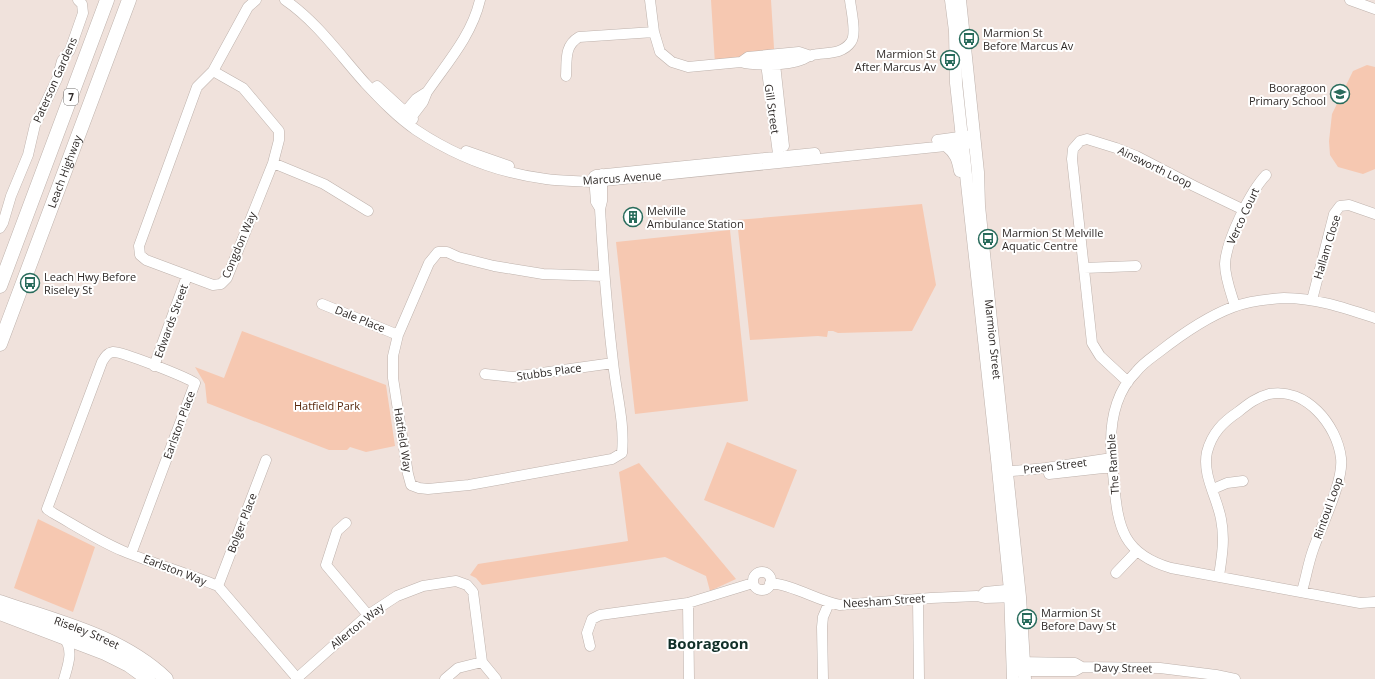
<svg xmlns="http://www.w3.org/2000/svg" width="1375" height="679" viewBox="0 0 1375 679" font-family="'Open Sans',sans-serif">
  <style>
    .green { fill: #f6c8b1 }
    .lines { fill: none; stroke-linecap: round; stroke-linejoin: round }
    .minor-casing { stroke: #beb2ac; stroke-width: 11 }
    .major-casing { stroke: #beb2ac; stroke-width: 13 }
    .highway-casing { stroke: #beb2ac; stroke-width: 15 }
    .minor { stroke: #fff; stroke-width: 10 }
    .major { stroke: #fff; stroke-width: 12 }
    .highway { stroke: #fff; stroke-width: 14 }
    .labels { text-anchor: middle; stroke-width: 4; stroke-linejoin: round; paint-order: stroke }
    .shield { fill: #fff; stroke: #6d6a68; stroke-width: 1 }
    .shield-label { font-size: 10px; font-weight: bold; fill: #2f2a28 }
    .poi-label { font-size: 11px; fill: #2f2a28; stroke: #fff; text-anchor: start }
    .street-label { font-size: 11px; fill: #2f2a28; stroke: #fff }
    .park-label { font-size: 11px; fill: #58280d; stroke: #fff }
    .district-label { font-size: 15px; font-weight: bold; fill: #113029; stroke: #fff }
  </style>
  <rect width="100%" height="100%" fill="#f0e2dc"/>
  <path class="green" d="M 711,0 L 771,0 L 775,64 L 715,64 Z
    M 1367,65 L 1375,67 L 1375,169 L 1363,174 L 1338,167 L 1330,155 L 1329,141 L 1332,114 L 1353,71 Z
    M 922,204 L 936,285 L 912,331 L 838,333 L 833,331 L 828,331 L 827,337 L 818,336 L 750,340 L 737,220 Z
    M 730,230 L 748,401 L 635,414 L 616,242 Z
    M 242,331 L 386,385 L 395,446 L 366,452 L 350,447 L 347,450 L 329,450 L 207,403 L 205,384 L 195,367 L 224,378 Z
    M 727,442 L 797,470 L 774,528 L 704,500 Z
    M 639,463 L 736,579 L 710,591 L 706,576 L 665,557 L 482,585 L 476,578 L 470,575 L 478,564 L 628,541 L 619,472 Z
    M 38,519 L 95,547 L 73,612 L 14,588 Z"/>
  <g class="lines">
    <g class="minor-casing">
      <path id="minor" d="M 285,0 C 317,22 339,54 365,83 C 381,100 397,117 416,130 C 455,156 499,173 546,179 C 561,181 578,181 594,182 L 975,143
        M 650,0 L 654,32 L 660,52 L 672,62 L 688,67 L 741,62 C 753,66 788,65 801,60 C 805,59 808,56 812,55 C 826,52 842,55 851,42 C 857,34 851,10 850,0
        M 1350,0 L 1375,9
        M 774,55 L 784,146
        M 765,56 L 779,161
        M 741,62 L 748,57 L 799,52 L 811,56
        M 213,71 L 243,88 L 279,131 L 279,140 L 273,163 L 227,278 L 221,284 L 213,285 L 146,260 L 140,255 L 139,246 L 197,87 L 213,71 L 248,7 L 256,0
        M 566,76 C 567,60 564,46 579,37 L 654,32
        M 377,86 L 413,119
        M 401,117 L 416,99 L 427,92
        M 407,123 L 423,102 L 427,92 C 447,63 472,35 480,0
        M 937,140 L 974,135
        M 466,151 L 509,166
        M 273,163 L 324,184 L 368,211
        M 602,174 L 602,201 L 600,209 C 603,260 607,311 613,362 C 616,392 625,423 622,453 L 612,459 L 469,485 L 428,489 L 419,488 L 411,485 L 408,474 L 393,378 L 393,356 L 398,335 L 429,263 L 438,252 L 447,252 L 458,257 L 494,266 L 543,274 L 604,276
        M 596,175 L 815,153
        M 594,176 L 596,202 L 599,207
        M 0,228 L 3,223 L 11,196 L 28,155 L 35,125 L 57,79 L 62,61 L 70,50 L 83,13 L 82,4 L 78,0
        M 1084,268 L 1136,266
        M 1312,300 L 1334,214 L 1340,206 L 1349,205 L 1375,214
        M 322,304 L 398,335
        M 1235,306 C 1231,293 1225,278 1225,264 C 1226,241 1250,192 1266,175
        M 1375,318 C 1345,308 1316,298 1284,298 C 1268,299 1249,301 1233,307 C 1206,317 1182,334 1159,352 C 1151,358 1142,364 1136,372 C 1128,380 1121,391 1117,403 C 1108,429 1111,456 1114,483 C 1118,528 1123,554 1171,568 L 1360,603 L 1375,602
        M 154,366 L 187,276
        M 485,374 L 513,377 L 613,363
        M 1128,382 L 1100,356 L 1092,343 L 1072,159 L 1073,149 L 1080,141 L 1087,139 L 1116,148 L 1136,156 L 1194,186 L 1244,210
        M 1001,472 L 1046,468 L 1112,458
        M 1049,474 L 1112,467
        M 1213,489 L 1227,483 L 1243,481
        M 346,523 L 337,531 L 326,565 L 368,615
        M 131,554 L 195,383 C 186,377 121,351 113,352 C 107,353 105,357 102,362 L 47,509 L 53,513 C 76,526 99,541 123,551 C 154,564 187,573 218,586 L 297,678
        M753 581a9 9 0 1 1 18 0a9 9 0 1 1-18 0Z
        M 1116,573 L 1137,551
        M 1219,576 C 1222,556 1225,539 1221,519 C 1217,497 1202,475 1207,452 C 1212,433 1223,422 1238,412 C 1248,404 1257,397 1269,394 C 1306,387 1337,425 1341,458 C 1344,481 1321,527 1313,550 C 1308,564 1306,578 1302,591
        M 770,583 C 794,585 816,600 840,605 L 931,598 L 977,596 L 985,598 L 1018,597
        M 218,586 L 266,460
        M 983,594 L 985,592 L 1016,589
        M 918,599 L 919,679
        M 688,603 L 689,679
        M 590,646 L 587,633 L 592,619 L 600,615 L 688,603 L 753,583
        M 1017,662 L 1075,663 L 1082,667
        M 1018,671 L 1075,671 L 1082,667 L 1160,668 L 1216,675 L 1235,679
        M 64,679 C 68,665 74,650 64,638
        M 296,679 L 368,615 L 397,596 L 423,586 L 456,581 L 467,585 L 473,592 L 482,662 L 496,679
        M 445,679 L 458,668 L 482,662
        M 823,679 L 822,627 L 823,617 L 829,603"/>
    </g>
    <g class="major-casing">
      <g id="major">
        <path d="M 951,0 L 955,31 L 956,83 L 997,459 L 1010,590 L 1013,679"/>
        <path id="s1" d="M 960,0 L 978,172 L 979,206 L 1020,597 L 1025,679"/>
        <path d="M 947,146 C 956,153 958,160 960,171"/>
      </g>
    </g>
    <g class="highway-casing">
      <g id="highway">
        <path d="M 0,286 L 107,0"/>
        <path id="s2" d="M 0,344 L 129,0"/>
        <path id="s3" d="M 0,602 C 57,622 121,636 166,679"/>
        <path d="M 0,613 L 105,653 L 129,665 L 148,679"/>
      </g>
    </g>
    <use href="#minor" class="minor"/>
    <use href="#major" class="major"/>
    <use href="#highway" class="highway"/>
  </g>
  <defs>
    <g id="bus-ring" transform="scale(1)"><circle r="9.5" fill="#fff" stroke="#296c5c" stroke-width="1.5"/><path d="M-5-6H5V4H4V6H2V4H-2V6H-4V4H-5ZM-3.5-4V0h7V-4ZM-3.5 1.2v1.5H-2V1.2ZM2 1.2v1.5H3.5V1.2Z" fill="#296c5c"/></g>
    <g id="school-ring" transform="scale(1)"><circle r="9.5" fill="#fff" stroke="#296c5c" stroke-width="1.5"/><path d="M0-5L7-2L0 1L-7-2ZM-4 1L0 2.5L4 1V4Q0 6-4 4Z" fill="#296c5c"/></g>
    <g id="building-ring" transform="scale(1)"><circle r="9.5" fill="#fff" stroke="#296c5c" stroke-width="1.5"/><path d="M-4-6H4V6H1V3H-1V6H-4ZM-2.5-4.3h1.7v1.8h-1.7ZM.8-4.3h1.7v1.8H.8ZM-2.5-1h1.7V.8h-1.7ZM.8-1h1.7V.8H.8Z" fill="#296c5c"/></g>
  </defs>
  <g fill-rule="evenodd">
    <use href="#bus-ring" x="969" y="39"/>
    <use href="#bus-ring" x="950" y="60"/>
    <use href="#school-ring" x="1340" y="94"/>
    <use href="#building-ring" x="633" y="217"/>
    <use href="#bus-ring" x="988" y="239"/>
    <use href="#bus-ring" x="30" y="283"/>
    <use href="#bus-ring" x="1027" y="619"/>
  </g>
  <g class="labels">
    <rect class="shield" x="64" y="89" width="14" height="16" rx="3"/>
    <g class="shield-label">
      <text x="71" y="101">7</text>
    </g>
    <g class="poi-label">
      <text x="983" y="37">Marmion St<tspan x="983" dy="13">Before Marcus Av</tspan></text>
      <text x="936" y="58" text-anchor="end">Marmion St<tspan x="936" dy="13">After Marcus Av</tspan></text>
      <text x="1326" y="92" text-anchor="end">Booragoon<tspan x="1326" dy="13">Primary School</tspan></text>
      <text x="647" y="215">Melville<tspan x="647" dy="13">Ambulance Station</tspan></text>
      <text x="1002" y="237">Marmion St Melville<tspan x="1002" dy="13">Aquatic Centre</tspan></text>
      <text x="44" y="281">Leach Hwy Before<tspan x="44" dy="13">Riseley St</tspan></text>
      <text x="1041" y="617">Marmion St<tspan x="1041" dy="13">Before Davy St</tspan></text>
    </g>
    <g class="street-label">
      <text transform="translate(55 80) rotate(-66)" y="4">Paterson Gardens</text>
      <text transform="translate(772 109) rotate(82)" y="4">Gill Street</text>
      <text transform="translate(1155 167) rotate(26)" y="4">Ainsworth Loop</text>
      <text dy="4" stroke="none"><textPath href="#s2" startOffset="184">Leach Highway</textPath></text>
      <text transform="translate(622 178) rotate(-4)" y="4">Marcus Avenue</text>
      <text transform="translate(1243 216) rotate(-65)" y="4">Verco Court</text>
      <text transform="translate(239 245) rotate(-67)" y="4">Congdon Way</text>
      <text transform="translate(1327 247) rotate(-73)" y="4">Hallam Close</text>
      <text transform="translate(360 319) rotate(22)" y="4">Dale Place</text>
      <text transform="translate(171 321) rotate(-70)" y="4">Edwards Street</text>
      <text dy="4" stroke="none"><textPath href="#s1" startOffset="341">Marmion Street</textPath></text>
      <text transform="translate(549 372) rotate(-8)" y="4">Stubbs Place</text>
      <text transform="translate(179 425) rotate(-70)" y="4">Earlston Place</text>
      <text transform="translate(403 440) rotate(81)" y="4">Hatfield Way</text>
      <text transform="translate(1113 464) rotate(-94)" y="4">The Ramble</text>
      <text transform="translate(1055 466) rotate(-7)" y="4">Preen Street</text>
      <text transform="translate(1328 508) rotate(-70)" y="4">Rintoul Loop</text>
      <text transform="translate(242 523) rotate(-69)" y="4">Bolger Place</text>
      <text transform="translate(175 570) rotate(21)" y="4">Earlston Way</text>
      <text transform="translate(884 601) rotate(-4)" y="4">Neesham Street</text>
      <text transform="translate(357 626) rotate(-39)" y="4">Allerton Way</text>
      <text dy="4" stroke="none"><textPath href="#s3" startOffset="92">Riseley Street</textPath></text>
      <text transform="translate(1123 668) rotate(1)" y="4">Davy Street</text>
    </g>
    <g class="park-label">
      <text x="327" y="410">Hatfield Park</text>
    </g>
    <g class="district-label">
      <text x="708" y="649">Booragoon</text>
    </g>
  </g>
</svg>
